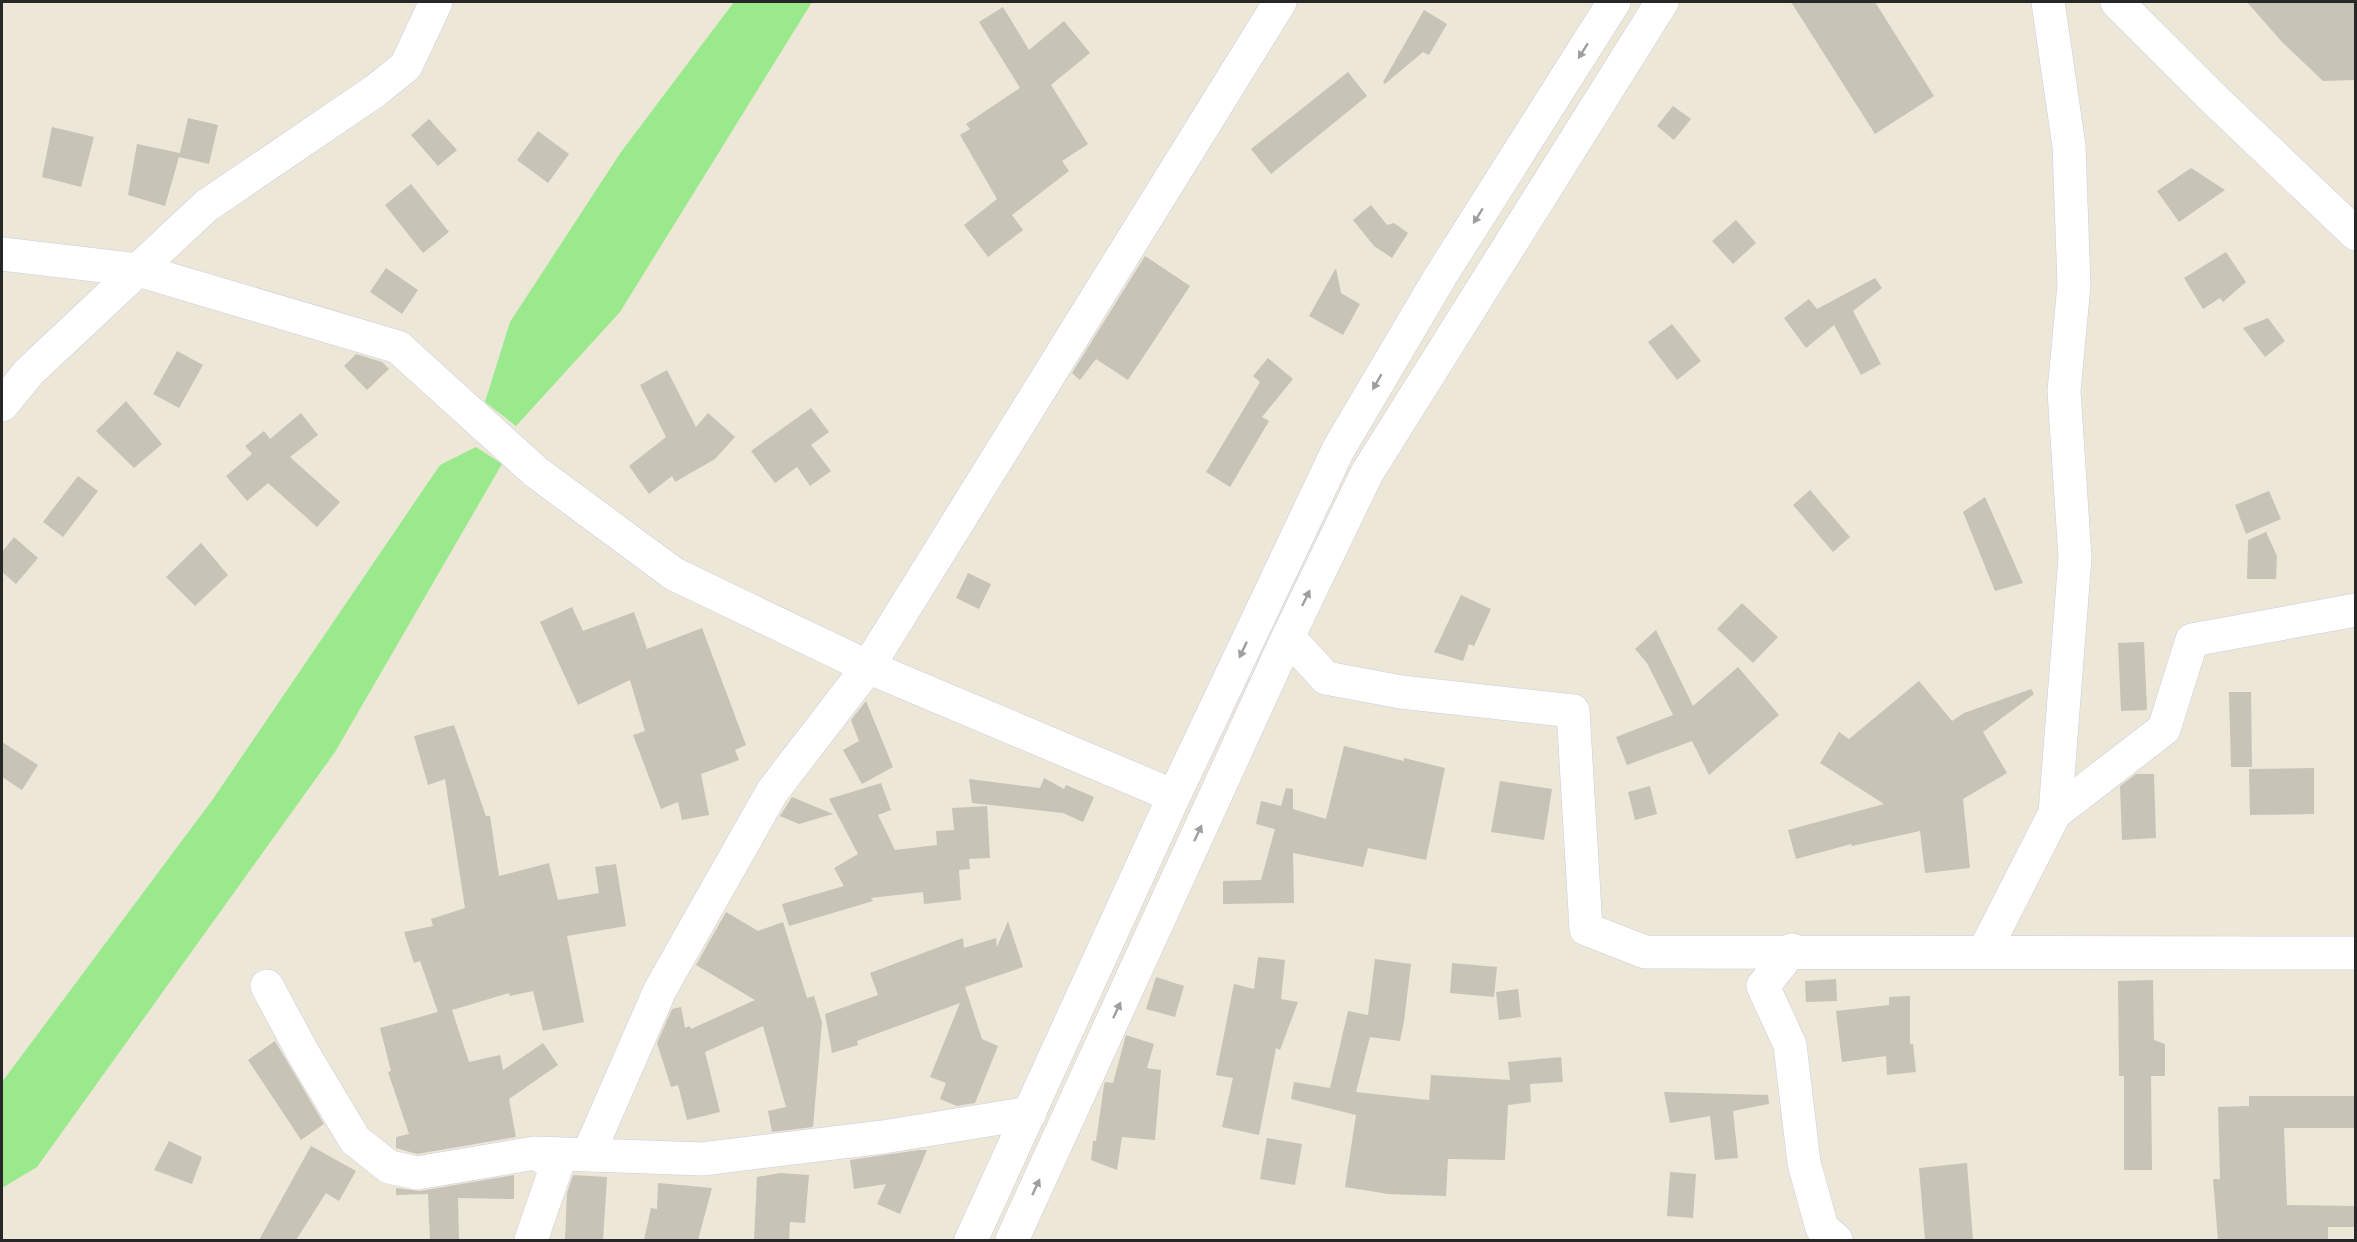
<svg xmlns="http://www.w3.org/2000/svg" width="2357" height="1242" viewBox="0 0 2357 1242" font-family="Signika,sans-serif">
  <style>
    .green { fill: #9ae98c }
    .building { fill: #c7c3b7 }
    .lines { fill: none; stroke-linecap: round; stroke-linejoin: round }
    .minor-casing { stroke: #cccce3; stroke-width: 34 }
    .minor { stroke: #fff; stroke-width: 33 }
    .oneway { fill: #9e9e9e }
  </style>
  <rect width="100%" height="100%" fill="#ece7d6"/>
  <path class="green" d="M 734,2 L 812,2 L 620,312 L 516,426 L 485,402 L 510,322 L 621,152 Z
    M 476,447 L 502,464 L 335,752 L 37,1167 L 2,1188 L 2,1082 L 213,799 L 440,465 Z"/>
  <path class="building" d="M 1791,2 L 1875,2 L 1934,96 L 1875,134 Z
    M 2247,2 L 2355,2 L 2355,80 L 2323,81 L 2282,42 Z
    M 1003,7 L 1029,50 L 1064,21 L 1090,53 L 1051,85 L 1088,144 L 1062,161 L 1069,171 L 1012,215 L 1023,230 L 988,257 L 964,225 L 997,199 L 960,135 L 970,129 L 966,124 L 1020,88 L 979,22 Z
    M 1424,10 L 1447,24 L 1429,55 L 1423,52 L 1385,84 L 1383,82 Z
    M 1348,72 L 1367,96 L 1271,174 L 1251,149 Z
    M 1673,106 L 1691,119 L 1674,140 L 1657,126 Z
    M 188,118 L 218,125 L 209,164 L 179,157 L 165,206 L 128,195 L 137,144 L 180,153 Z
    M 429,119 L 457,150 L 438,166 L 411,135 Z
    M 52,127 L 94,137 L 81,187 L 42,177 Z
    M 538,131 L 569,154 L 548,183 L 517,160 Z
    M 2191,168 L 2225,190 L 2179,222 L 2157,191 Z
    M 411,184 L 449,232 L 423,253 L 385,205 Z
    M 1371,205 L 1387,225 L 1394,223 L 1408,233 L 1392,258 L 1374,246 L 1353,220 Z
    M 1736,220 L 1756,243 L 1733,264 L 1712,241 Z
    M 2226,252 L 2246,282 L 2223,302 L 2220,298 L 2203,309 L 2184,278 Z
    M 1145,256 L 1190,286 L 1128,380 L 1096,359 L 1080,380 L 1072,373 Z
    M 386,268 L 418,290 L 402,314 L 370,292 Z
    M 1336,268 L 1341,293 L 1360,304 L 1343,335 L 1309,316 Z
    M 1875,278 L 1882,288 L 1853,311 L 1881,364 L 1861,375 L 1834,325 L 1806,348 L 1784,318 L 1809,299 L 1817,309 Z
    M 2268,318 L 2285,341 L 2265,357 L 2243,328 Z
    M 1672,324 L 1701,361 L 1677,380 L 1648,342 Z
    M 177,351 L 203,365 L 179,408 L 153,394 Z
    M 356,354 L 382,362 L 389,369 L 367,390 L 344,366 Z
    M 1268,358 L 1293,379 L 1262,417 L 1269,421 L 1230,487 L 1206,472 L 1260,382 L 1253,376 Z
    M 667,370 L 696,427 L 708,413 L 735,437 L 715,459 L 675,482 L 672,476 L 649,494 L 629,466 L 666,437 L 640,385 Z
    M 126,401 L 162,444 L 134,468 L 96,431 Z
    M 811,408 L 829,432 L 811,445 L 831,471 L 810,486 L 797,467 L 775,483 L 751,451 Z
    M 301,413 L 318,435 L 290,457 L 340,502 L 317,527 L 268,483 L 247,501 L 226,476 L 252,454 L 245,446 L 264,431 L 270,439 Z
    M 78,476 L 98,491 L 63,537 L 43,522 Z
    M 1810,490 L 1850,537 L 1833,552 L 1793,505 Z
    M 2269,491 L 2281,519 L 2246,534 L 2235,505 Z
    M 1985,497 L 2023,583 L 1995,591 L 1963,512 Z
    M 2266,532 L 2277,556 L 2276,579 L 2247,579 L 2248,540 Z
    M 14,537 L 38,558 L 16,584 L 2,572 L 2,552 Z
    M 201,543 L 228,575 L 195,606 L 166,577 Z
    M 968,573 L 991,584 L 979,609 L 956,598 Z
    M 1461,595 L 1491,609 L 1474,646 L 1469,644 L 1463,661 L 1434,652 Z
    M 1742,603 L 1778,637 L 1753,663 L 1717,629 Z
    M 572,607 L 583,631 L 634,612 L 647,649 L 702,628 L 746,745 L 735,750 L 739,760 L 701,774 L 709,815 L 682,820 L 678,802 L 661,809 L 633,735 L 645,731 L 630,680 L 578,705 L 540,622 Z
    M 1656,630 L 1693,706 L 1738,667 L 1779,715 L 1709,775 L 1692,741 L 1627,765 L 1616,737 L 1673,715 L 1647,663 L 1635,649 Z
    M 2144,642 L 2147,710 L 2121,711 L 2118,643 Z
    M 1919,681 L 1952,721 L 1964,713 L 2031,689 L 2034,694 L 1983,732 L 2007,773 L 1963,799 L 1970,868 L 1925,873 L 1920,831 L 1852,846 L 1851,844 L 1796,859 L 1788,830 L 1884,804 L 1820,763 L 1839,732 L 1849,739 Z
    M 2229,692 L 2251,692 L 2252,767 L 2231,767 Z
    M 866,701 L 893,767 L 862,784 L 843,750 L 859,741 L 851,720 Z
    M 454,725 L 486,816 L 490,816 L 499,876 L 549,863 L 558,900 L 599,893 L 595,867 L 616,864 L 626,926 L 567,936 L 584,1022 L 543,1031 L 533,991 L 510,996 L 509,993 L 452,1010 L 469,1062 L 500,1055 L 503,1070 L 543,1043 L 558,1065 L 509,1099 L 516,1137 L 417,1154 L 396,1148 L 396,1137 L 409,1134 L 388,1072 L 391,1071 L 380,1028 L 438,1012 L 420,961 L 414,963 L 404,932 L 433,926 L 431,919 L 465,908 L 445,779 L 428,785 L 414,736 Z
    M 2,742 L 38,765 L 22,790 L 2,777 Z
    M 1344,746 L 1404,761 L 1404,758 L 1445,768 L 1426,860 L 1368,848 L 1363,867 L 1293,853 L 1294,903 L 1223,904 L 1223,881 L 1261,880 L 1275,829 L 1256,824 L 1261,801 L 1281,806 L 1286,788 L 1293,789 L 1293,809 L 1326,819 Z
    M 2314,768 L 2314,814 L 2250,815 L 2249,769 Z
    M 2136,774 L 2154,774 L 2156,838 L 2122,840 L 2120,786 Z
    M 1044,778 L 1064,789 L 1066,785 L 1094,797 L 1083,822 L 1063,813 L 972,803 L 969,779 L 1040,788 Z
    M 1500,781 L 1552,789 L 1544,840 L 1491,832 Z
    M 881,783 L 891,810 L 878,815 L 895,850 L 937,845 L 936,831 L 954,830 L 952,808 L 987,806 L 990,858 L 969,859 L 970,869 L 959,870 L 961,900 L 924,904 L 923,892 L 871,898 L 873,901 L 789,926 L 782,904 L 844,886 L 834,868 L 858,854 L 829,799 Z
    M 1650,786 L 1657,814 L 1635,820 L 1628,792 Z
    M 792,797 L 833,814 L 799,824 L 780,816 Z
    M 726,912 L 758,931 L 783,922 L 807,998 L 814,996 L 822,1022 L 813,1127 L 772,1132 L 768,1111 L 786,1107 L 763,1026 L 705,1052 L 720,1112 L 687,1120 L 678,1085 L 671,1087 L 657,1043 L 672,1009 L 681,1007 L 685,1028 L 690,1026 L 691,1029 L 755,1000 L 696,965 Z
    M 1008,921 L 1023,967 L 965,987 L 982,1039 L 998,1046 L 975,1103 L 957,1106 L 940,1099 L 946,1083 L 930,1077 L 960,1003 L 857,1041 L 858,1045 L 832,1053 L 825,1014 L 878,995 L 870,973 L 963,938 L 964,948 L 996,938 L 997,947 Z
    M 1258,957 L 1285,960 L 1281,999 L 1298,1002 L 1280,1050 L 1276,1048 L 1259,1135 L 1222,1127 L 1233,1078 L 1216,1075 L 1234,984 L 1254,989 Z
    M 1375,959 L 1411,964 L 1404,1021 L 1400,1041 L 1370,1037 L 1356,1092 L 1429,1100 L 1431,1075 L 1510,1080 L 1508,1062 L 1561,1057 L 1563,1082 L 1530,1084 L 1531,1102 L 1508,1105 L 1505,1160 L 1448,1159 L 1446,1196 L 1388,1194 L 1345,1187 L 1356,1115 L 1291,1099 L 1294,1082 L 1330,1088 L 1348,1011 L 1368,1015 Z
    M 1452,963 L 1497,967 L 1494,997 L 1450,993 Z
    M 1156,977 L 1184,986 L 1175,1017 L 1146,1009 Z
    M 1836,979 L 1837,1001 L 1806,1002 L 1805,981 Z
    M 2153,980 L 2154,1040 L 2165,1044 L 2165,1076 L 2151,1076 L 2152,1170 L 2124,1170 L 2124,1076 L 2119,1076 L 2118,981 Z
    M 1518,989 L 1521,1017 L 1499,1020 L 1496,992 Z
    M 1910,996 L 1910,1044 L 1913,1044 L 1916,1072 L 1887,1075 L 1886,1056 L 1842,1062 L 1836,1011 L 1889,1005 L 1889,997 Z
    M 1126,1035 L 1154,1044 L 1147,1068 L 1161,1070 L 1155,1140 L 1122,1137 L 1117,1170 L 1091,1160 L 1093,1141 L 1096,1141 L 1104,1085 L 1105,1082 L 1113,1083 Z
    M 275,1041 L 324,1124 L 301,1140 L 248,1060 Z
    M 1664,1092 L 1768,1095 L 1769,1104 L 1733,1111 L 1738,1158 L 1715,1160 L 1710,1116 L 1670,1123 Z
    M 2249,1096 L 2355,1096 L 2355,1128 L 2284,1128 L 2287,1205 L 2355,1206 L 2355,1227 L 2328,1227 L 2328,1240 L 2218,1240 L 2213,1179 L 2220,1179 L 2218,1107 L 2249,1106 Z
    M 1267,1138 L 1302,1144 L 1295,1185 L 1260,1179 Z
    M 169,1141 L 202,1157 L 192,1184 L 154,1170 Z
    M 311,1146 L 356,1171 L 339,1201 L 326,1193 L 296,1240 L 259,1240 Z
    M 919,1150 L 927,1150 L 900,1214 L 877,1204 L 886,1184 L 854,1189 L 850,1160 Z
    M 1967,1163 L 1973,1240 L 1925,1240 L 1919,1168 Z
    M 1670,1172 L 1696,1174 L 1693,1218 L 1667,1216 Z
    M 780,1173 L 809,1175 L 805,1223 L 790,1222 L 789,1240 L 754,1240 L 757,1177 Z
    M 514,1175 L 514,1199 L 458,1198 L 459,1240 L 430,1240 L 428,1194 L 396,1195 L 396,1188 L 420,1191 Z
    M 573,1175 L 607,1177 L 603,1240 L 565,1240 L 567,1193 Z
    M 658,1183 L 712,1188 L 698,1240 L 644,1240 L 651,1208 L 657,1209 Z"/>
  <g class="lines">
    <g class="minor-casing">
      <path id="minor" d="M 2117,2 L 2215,100 L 2356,234
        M 2,254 L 138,270 L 398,347 L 536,472 L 674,574 L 868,667 L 1280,2
        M 2,405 L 29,372 L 206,206 L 375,91 L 406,66 L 436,2
        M 1288,637 L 1326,678 L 1401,692 L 1573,711 L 1586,929 L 1645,952 L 2356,953
        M 2055,813 L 2164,729 L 2192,640 L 2356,610
        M 1792,950 L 1763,986 L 1790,1045 L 1804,1163 L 1822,1228 L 1836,1240
        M 1984,952 L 2055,813 L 2075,558 L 2064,391 L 2074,285 L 2069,146 L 2048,2
        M 267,986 L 303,1053 L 355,1140 L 389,1167 L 417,1173 L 535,1153 L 702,1159 L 883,1137 L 1030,1113
        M 588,1155 L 660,990 L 772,792 L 868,667 L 1174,796
        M 531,1240 L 557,1165 L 535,1153
        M 971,1240 L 1174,796 L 1338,450 L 1440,277 L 1614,2
        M 1012,1240 L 1288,637 L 1367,473 L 1662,2"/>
    </g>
    <use href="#minor" class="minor"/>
  </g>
  <defs><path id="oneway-solid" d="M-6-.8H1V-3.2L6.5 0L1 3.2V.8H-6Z" transform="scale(1.5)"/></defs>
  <g class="oneway">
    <use href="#oneway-solid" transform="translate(1583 51) rotate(122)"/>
    <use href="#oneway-solid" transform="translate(1478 216) rotate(122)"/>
    <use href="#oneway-solid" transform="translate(1377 382) rotate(120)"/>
    <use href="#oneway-solid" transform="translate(1306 598) rotate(-64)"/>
    <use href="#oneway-solid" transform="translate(1243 650) rotate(115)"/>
    <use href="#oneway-solid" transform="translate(1198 833) rotate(-65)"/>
    <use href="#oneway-solid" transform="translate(1117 1010) rotate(-65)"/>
    <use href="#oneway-solid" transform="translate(1036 1187) rotate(-65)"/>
  </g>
  <rect width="2357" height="1242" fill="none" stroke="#272727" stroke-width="6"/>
</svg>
